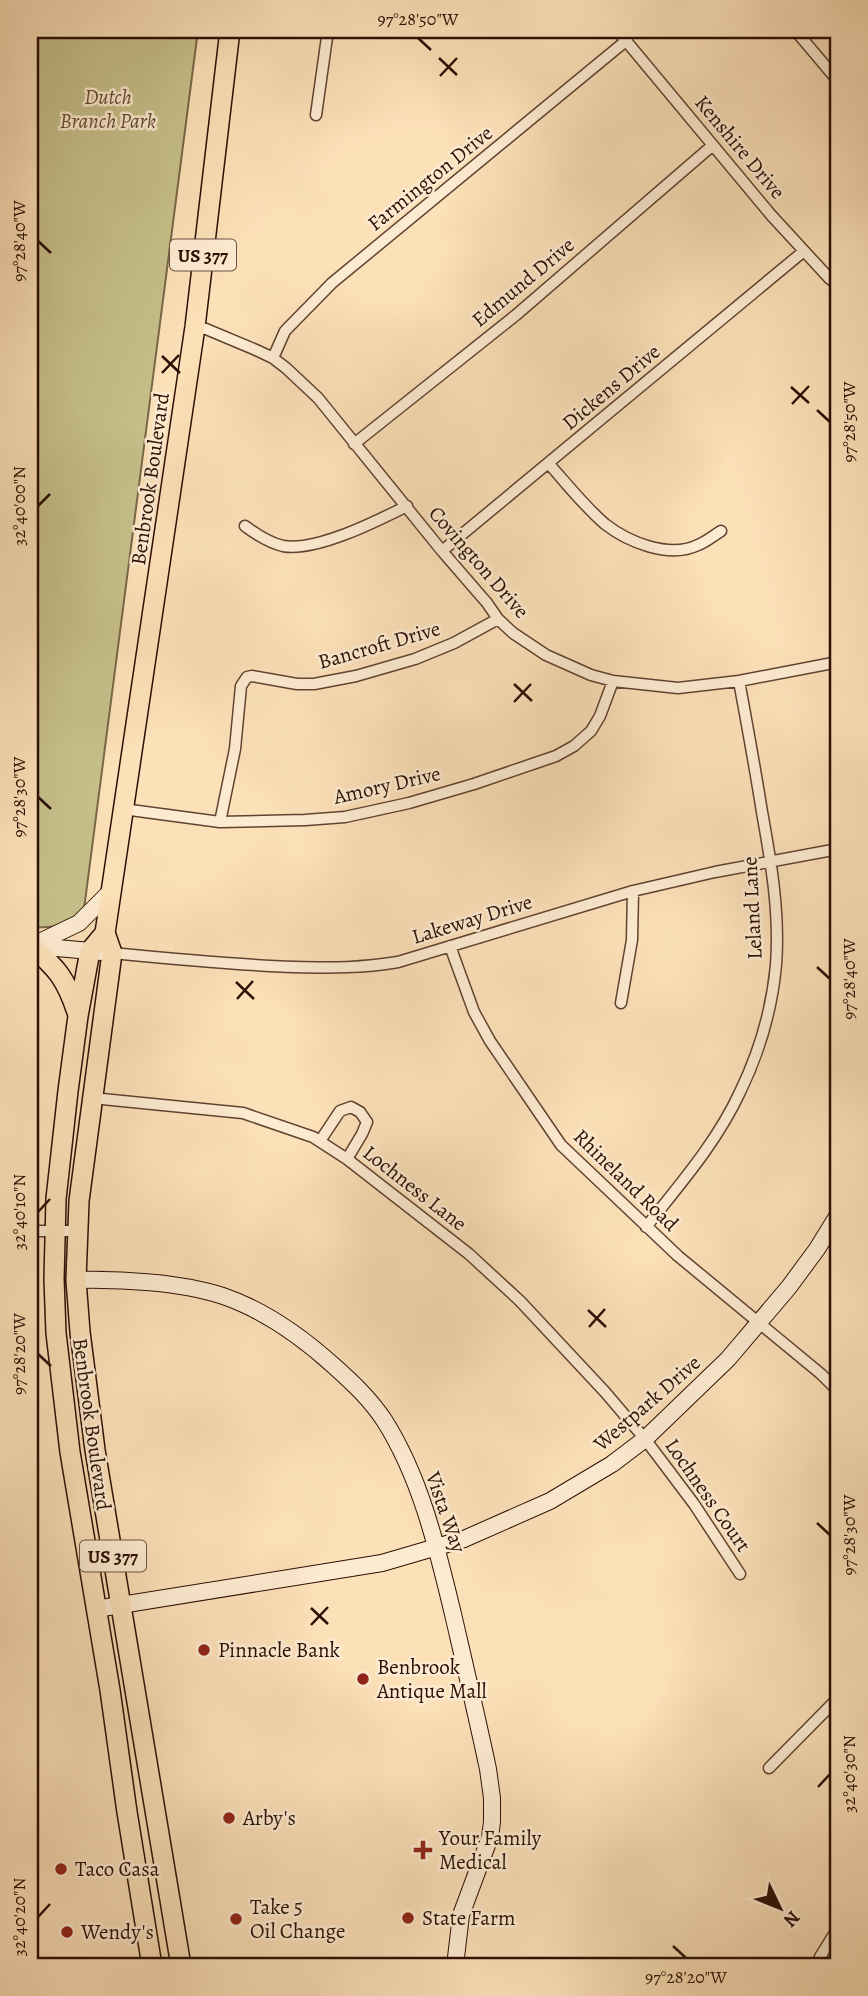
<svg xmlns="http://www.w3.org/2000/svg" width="868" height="1996" viewBox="0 0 868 1996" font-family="Alegreya,serif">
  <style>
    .green { fill: #c6c08a; stroke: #796747; stroke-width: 2 }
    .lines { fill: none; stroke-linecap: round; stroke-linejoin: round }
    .street-casing { stroke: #604231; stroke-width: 13 }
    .secondary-casing { stroke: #2c0e04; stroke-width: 18 }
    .highway-casing { stroke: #2c0e04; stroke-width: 22 }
    .street { stroke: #fdebd1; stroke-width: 10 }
    .secondary { stroke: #fdebd1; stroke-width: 16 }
    .highway { stroke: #fce0b8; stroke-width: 19 }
    .ticks { fill: none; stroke: #2c0e04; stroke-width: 2.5 }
    .poi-dot { fill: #8f2418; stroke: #fdebd1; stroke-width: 2.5 }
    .labels { text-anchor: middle; stroke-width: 5; stroke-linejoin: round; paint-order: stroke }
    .shield { fill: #fdebd1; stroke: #6b5042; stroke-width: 2 }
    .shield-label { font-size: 19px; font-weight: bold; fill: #2c0e04 }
    .park-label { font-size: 21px; font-style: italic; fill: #624c33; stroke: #fdebd1 }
    .street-label { font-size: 21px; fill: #2c0e04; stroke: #fdebd1 }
    .poi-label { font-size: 21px; fill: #2c0e04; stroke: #fdebd1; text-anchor: start }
    .neatline { fill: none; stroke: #2c0e04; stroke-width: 2.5 }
    .ticks-label { font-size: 18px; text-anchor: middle; fill: #2c0e04 }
  </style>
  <rect width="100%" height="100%" fill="#fce0b8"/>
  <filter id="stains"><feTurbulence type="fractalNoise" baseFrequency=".00286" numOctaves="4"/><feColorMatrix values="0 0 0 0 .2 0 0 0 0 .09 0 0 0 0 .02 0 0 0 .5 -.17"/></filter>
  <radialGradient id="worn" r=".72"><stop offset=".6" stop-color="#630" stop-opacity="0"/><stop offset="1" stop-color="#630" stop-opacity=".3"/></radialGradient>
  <path class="green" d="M 30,30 L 198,30 L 83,917 L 64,926 L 30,928 Z"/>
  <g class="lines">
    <g class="street-casing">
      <path id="street" d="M 617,30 L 771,215 L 829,278 L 838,285
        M 795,30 L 838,81
        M 316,115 L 328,30
        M 195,327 L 206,329 L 256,350 L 273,358 L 286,368 L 318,398 L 442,551 L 487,603 L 498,619 L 513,633 L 546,655 L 591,675 L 613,681 L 678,688 L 739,681 L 838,662
        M 273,358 L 285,331 L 332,283 L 627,40
        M 354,444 L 516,315 L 713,145
        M 549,464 C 567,484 585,507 605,524 C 628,542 669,559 698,545 C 706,542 713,536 721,531
        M 245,526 C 257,535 269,543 283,546 C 316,552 377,521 407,506
        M 442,551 L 804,251
        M 123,809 L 220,822 L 305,820 L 345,817 L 409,803 L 474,784 L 556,756 L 574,746 L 591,731 L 600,716 L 613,681
        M 220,822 L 235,749 L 241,686 L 247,677 L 252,676 L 297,684 L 314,684 L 356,676 L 415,659 L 454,643 L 498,619
        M 450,946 L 474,1012 L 490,1041 L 561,1145 L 678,1256 L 821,1374 L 838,1391
        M 112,953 C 173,959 234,965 295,967 C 332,968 362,968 398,962 L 633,891 L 715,872 L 838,849
        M 621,1003 L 632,940 L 633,891
        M 92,1098 L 243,1113 L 313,1137 L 347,1159 L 469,1254 L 520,1301 L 605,1392 L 645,1439 L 694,1504 L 740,1574
        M 320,1141 L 340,1111 L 351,1107 L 360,1112 L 367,1122 L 362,1134 L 347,1159
        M 646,1227 C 680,1184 717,1142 740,1092 C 759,1053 772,1008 776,965 C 780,913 771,862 762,812 C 755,768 747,724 739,681
        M 30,1231 L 78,1231
        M 769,1768 L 838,1698
        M 817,1966 L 820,1957 L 838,1928"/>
    </g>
    <g class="secondary-casing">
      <path id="secondary" d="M 31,946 L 79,923 L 111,891
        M 34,946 L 102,952
        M 76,1280 C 120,1279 181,1282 223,1296 C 264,1310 302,1337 334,1366 C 353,1383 370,1399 384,1420 C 421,1478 437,1548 453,1614 C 465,1666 477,1717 488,1769 L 492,1798 L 492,1822 L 490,1837 L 461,1915 L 455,1966
        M 96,1609 L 382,1563 L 464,1539 L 550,1501 L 612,1464 L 645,1439 L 728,1359 L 789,1287 L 817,1249 L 838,1215"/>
    </g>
    <g class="highway-casing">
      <path id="highway" d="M 105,933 L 90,951 L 78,1016 L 68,1091 L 56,1199 L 54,1279 L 56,1333 L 70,1452 L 110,1690 L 127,1812 L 152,1966
        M 31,946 C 57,968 66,979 77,1012
        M 181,1966 L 95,1450 L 80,1332 L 76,1280 L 79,1201 L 112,953 L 105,933 L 195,327 L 230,30"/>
    </g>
    <use href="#street" class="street"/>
    <use href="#secondary" class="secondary"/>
    <use href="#highway" class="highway"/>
  </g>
  <path class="ticks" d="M 418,38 L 431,50M 439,58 L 457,75M 440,76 L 457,58M 38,241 L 51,253M 162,356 L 180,373M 162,373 L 179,355M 791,387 L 809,403M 792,404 L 809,386M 817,410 L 830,422M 38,506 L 50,494M 514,684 L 532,701M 514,702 L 531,684M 38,797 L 51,809M 817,967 L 830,979M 236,982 L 254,999M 237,999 L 253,981M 38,1212 L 50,1199M 588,1310 L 606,1327M 589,1327 L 605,1309M 38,1354 L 51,1366M 817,1523 L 830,1535M 311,1608 L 328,1624M 311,1625 L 328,1607M 818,1787 L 830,1774M 38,1917 L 50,1904M 673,1946 L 686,1958"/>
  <g class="poi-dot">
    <circle cx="204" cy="1650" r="7"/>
    <circle cx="363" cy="1679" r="7"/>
    <circle cx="229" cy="1818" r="7"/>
    <path d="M419.5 1839.5h7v7h7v7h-7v7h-7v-7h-7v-7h7z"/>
    <circle cx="61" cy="1869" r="7"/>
    <circle cx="408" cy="1918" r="7"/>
    <circle cx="236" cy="1919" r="7"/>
    <circle cx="67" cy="1932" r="7"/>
  </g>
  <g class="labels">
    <g class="shield">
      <rect x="170" y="239.5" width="66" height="31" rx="5"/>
      <rect x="80" y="1540.5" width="66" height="31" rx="5"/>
    </g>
    <g class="shield-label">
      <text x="203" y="262">US 377</text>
      <text x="113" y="1563">US 377</text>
    </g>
    <g class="park-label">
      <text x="108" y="104">Dutch<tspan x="108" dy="24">Branch Park</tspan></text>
    </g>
    <g class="street-label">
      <text transform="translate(740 147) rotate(50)" y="7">Kenshire Drive</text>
      <text transform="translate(430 178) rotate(-39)" y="7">Farmington Drive</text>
      <text transform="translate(523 282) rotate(-40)" y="7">Edmund Drive</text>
      <text transform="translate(611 387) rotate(-40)" y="7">Dickens Drive</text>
      <text transform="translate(150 479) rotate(-82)" y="7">Benbrook Boulevard</text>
      <text transform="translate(479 562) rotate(49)" y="7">Covington Drive</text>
      <text transform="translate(379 645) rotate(-16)" y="7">Bancroft Drive</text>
      <text transform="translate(387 785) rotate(-13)" y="7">Amory Drive</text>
      <text transform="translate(752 908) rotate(-93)" y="7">Leland Lane</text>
      <text transform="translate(472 919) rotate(-17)" y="7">Lakeway Drive</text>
      <text transform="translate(626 1180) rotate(44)" y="7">Rhineland Road</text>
      <text transform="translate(415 1188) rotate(38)" y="7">Lochness Lane</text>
      <text transform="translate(647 1403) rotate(-41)" y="7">Westpark Drive</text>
      <text transform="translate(92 1424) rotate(82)" y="7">Benbrook Boulevard</text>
      <text transform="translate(708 1495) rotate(55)" y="7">Lochness Court</text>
      <text transform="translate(446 1512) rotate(71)" y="7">Vista Way</text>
    </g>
    <g class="poi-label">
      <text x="218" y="1657">Pinnacle Bank</text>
      <text x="377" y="1674">Benbrook<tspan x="377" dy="24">Antique Mall</tspan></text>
      <text x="243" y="1825">Arby's</text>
      <text x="439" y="1845">Your Family<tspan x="439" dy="24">Medical</tspan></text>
      <text x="75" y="1876">Taco Casa</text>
      <text x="250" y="1914">Take 5<tspan x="250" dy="24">Oil Change</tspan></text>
      <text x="422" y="1925">State Farm</text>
      <text x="81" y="1939">Wendy's</text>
    </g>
  </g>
  <rect width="868" height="1996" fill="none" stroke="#fce0b8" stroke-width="77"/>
  <g transform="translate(780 1908) rotate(133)" stroke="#fdebd1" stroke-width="5" paint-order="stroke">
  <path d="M0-5L12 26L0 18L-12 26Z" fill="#2c0e04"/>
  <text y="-10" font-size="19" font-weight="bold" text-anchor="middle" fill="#2c0e04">N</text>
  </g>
  <rect x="38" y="38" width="792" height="1920" class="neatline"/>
  <g class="ticks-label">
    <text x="418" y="25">97°28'50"W</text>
    <text transform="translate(19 241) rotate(-90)" y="6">97°28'40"W</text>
    <text transform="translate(849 422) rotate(-90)" y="6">97°28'50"W</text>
    <text transform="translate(19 506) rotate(-90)" y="6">32°40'00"N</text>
    <text transform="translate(19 797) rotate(-90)" y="6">97°28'30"W</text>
    <text transform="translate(849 979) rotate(-90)" y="6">97°28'40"W</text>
    <text transform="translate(19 1212) rotate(-90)" y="6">32°40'10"N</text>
    <text transform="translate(19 1354) rotate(-90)" y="6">97°28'20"W</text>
    <text transform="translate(849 1535) rotate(-90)" y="6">97°28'30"W</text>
    <text transform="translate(849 1774) rotate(-90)" y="6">32°40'30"N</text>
    <text transform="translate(19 1917) rotate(-90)" y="6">32°40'20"N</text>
    <text x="686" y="1983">97°28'20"W</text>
  </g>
  <rect width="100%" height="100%" filter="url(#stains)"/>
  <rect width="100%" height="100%" fill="url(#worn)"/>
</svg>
